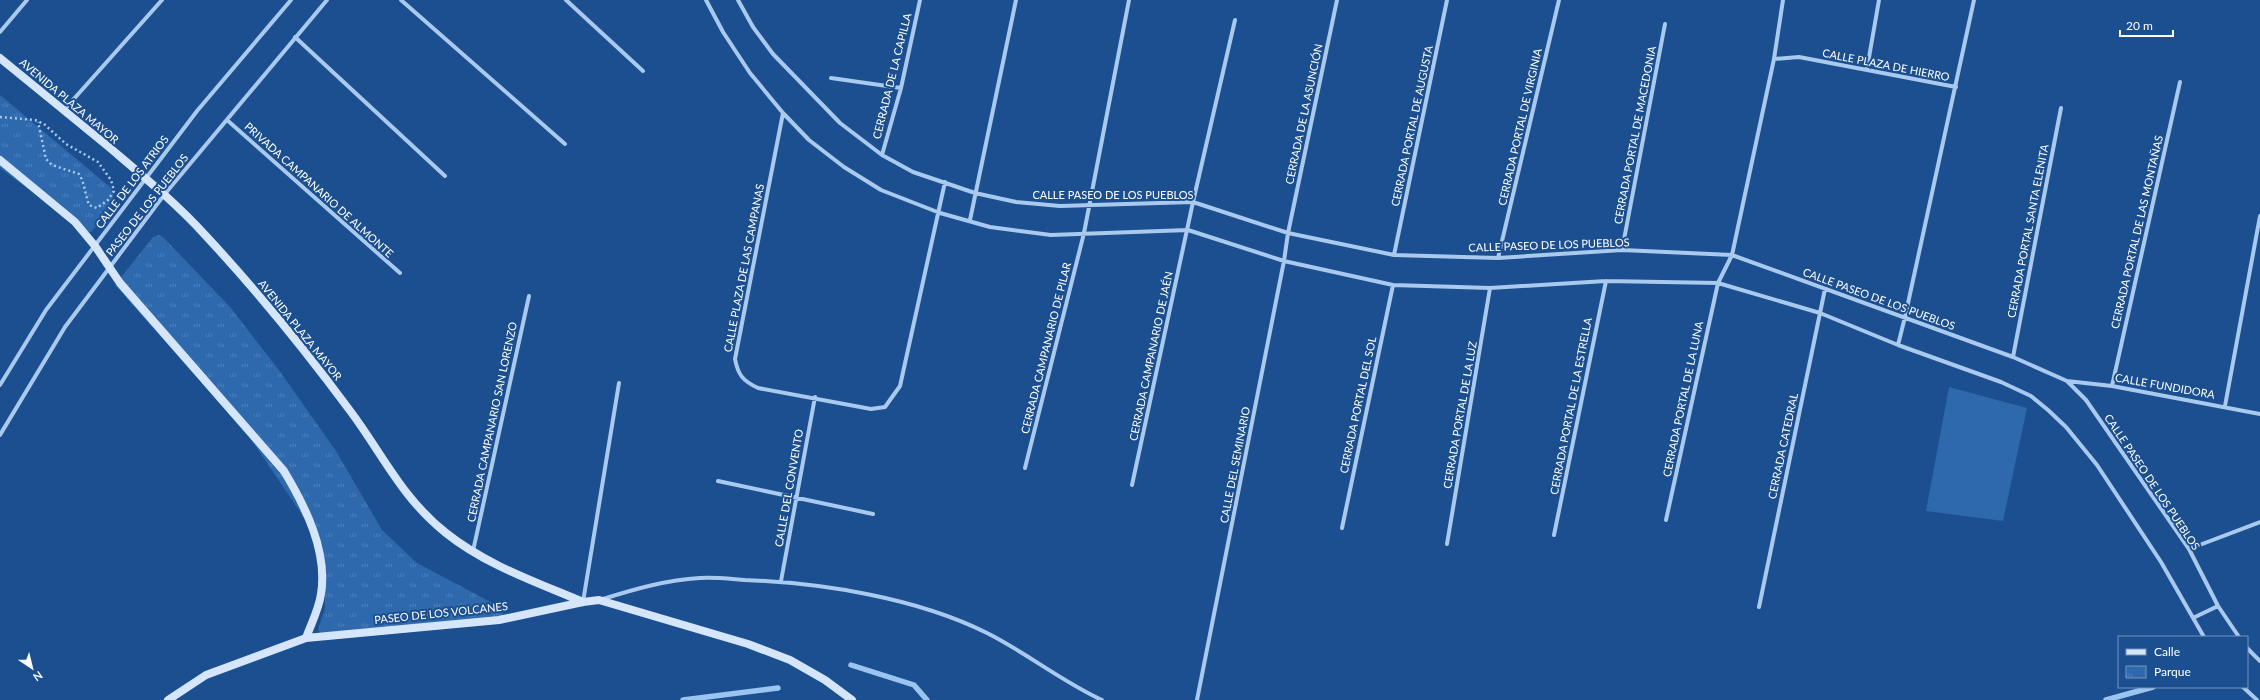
<svg xmlns="http://www.w3.org/2000/svg" width="2260" height="700" viewBox="0 0 2260 700" font-family="Lato,sans-serif">
  <style>
    .grass { fill: #2e69ad }
    .park { fill: url(#park-tufts) }
    .lines { fill: none; stroke-linecap: round; stroke-linejoin: round }
    .stream { stroke: #9cc4f0; stroke-width: 5.5 }
    .path { stroke: #a9c9ee; stroke-width: 2.5; stroke-dasharray: 2 3; stroke-linecap: butt }
    .street { stroke: #a9c9ee; stroke-width: 4 }
    .secondary { stroke: #d6e6fa; stroke-width: 8 }
    .labels { text-anchor: middle; stroke-width: 4; stroke-linejoin: round; paint-order: stroke }
    .street-label { font-size: 11px; fill: #fff; stroke: #1b4f8f }
  </style>
  <defs>
    <pattern id="park-tufts" width="24" height="20" patternUnits="userSpaceOnUse"><rect width="24" height="20" fill="#2e69ad"/><path d="M3 7l-1-3M5 7V3M7 7l1-3M15 17l-1-3M17 17v-4M19 17l1-3" fill="none" stroke="#4d80b9"/></pattern>
  </defs>
  <rect width="100%" height="100%" fill="#1b4f8f"/>
  <path class="grass" d="M 1949,387 L 2027,408 L 2003,521 L 1926,511 Z"/>
  <path class="park" d="M 0,95 L 110,187 C 120,205 103,219 91,232 L 82,232 L 63,215 L 0,168 Z
    M 159,235 L 164,238 L 231,308 L 281,373 L 336,451 L 382,530 L 417,563 L 498,606 L 503,611 L 503,619 L 327,640 L 318,630 L 325,608 L 325,582 L 311,528 L 248,435 L 115,285 L 153,237 Z"/>
  <g class="lines">
    <path class="stream" d="M 851,665 L 914,685 L 927,700
      M 683,700 L 778,688
      M 2106,700 L 2153,687"/>
    <path class="path" d="M 0,117 L 35,120 L 44,124 L 66,144 L 98,162 L 111,180 L 114,191 L 108,200 L 97,208 L 89,205 C 85,194 85,184 79,174 L 52,165 L 46,159 L 38,122"/>
    <path class="street" d="M 401,0 L 565,144
      M 566,0 L 643,71
      M 706,0 L 723,32 L 750,73 L 783,113 L 809,140 L 844,167 L 881,190 L 940,213 L 990,227 L 1051,235 L 1188,230 L 1284,261 L 1393,285 L 1490,288 L 1606,281 L 1718,283 L 1820,313 L 1898,345 L 2001,382 L 2031,396 L 2048,410 L 2066,427 L 2097,465 L 2161,562 L 2204,637
      M 738,0 L 753,27 L 773,54 L 840,123 L 882,155 L 913,172 L 975,193 L 1016,202 L 1060,206 L 1193,202 L 1288,233 L 1394,255 L 1498,258 L 1622,250 L 1732,255 L 2013,357 L 2067,381 L 2086,400 L 2189,549 L 2218,606 L 2239,637
      M 0,32 L 27,0
      M 295,37 L 445,176
      M 1774,59 L 1799,57 L 1956,87
      M 1867,69 L 1879,0
      M 831,78 L 901,88
      M 64,110 L 162,0
      M 783,113 L 735,359 C 738,375 743,381 758,388 L 871,409 L 885,407 L 900,386 L 945,182
      M 227,120 L 400,273
      M 882,155 L 901,88 L 920,0
      M 970,220 L 1016,0
      M 1622,250 L 1665,24
      M 1394,255 L 1447,0
      M 1498,258 L 1559,0
      M 1898,345 L 1905,317 L 1974,0
      M 2013,357 L 2061,108
      M 2067,381 L 2112,386 L 2260,414
      M 0,385 L 46,310 L 197,111 L 291,0
      M 2112,386 L 2180,82
      M 2225,406 L 2260,216
      M 0,435 L 65,327 L 164,195 L 327,0
      M 1025,468 L 1084,233 L 1129,0
      M 718,481 L 873,514
      M 1132,485 L 1193,202 L 1235,20
      M 1666,520 L 1718,283 L 1732,255 L 1774,59 L 1783,0
      M 1342,528 L 1393,285
      M 1554,535 L 1606,281
      M 1447,544 L 1490,288
      M 2189,549 L 2260,522
      M 473,551 L 529,296
      M 781,581 L 815,397
      M 603,599 C 635,589 666,580 700,578 C 715,577 731,579 745,580 C 823,583 917,598 987,633 C 1027,653 1061,681 1102,700
      M 583,602 L 619,383
      M 1759,607 L 1825,289
      M 2193,618 L 2218,606
      M 2247,648 L 2260,661
      M 2243,687 L 2257,700
      M 1197,700 L 1284,261 L 1288,233 L 1337,0"/>
    <path class="secondary" d="M 0,58 C 37,88 73,118 110,148 C 143,176 177,204 206,236 C 258,292 306,351 351,412 C 383,455 402,498 446,533 C 486,565 536,582 583,602
      M 0,160 L 75,222 L 95,246 L 120,283 L 284,471 C 305,506 328,551 321,594 C 319,609 311,624 306,638
      M 168,700 L 206,675 L 306,638 L 499,620 L 583,602 L 599,600 L 748,644 L 790,660 L 825,680 L 852,700"/>
  </g>
  <g class="labels">
    <g class="street-label">
      <text transform="translate(1886 65) rotate(11)" y="4">CALLE PLAZA DE HIERRO</text>
      <text transform="translate(892 76) rotate(-76)" y="4">CERRADA DE LA CAPILLA</text>
      <text transform="translate(69 101) rotate(40)" y="4">AVENIDA PLAZA MAYOR</text>
      <text transform="translate(1304 114) rotate(-78)" y="4">CERRADA DE LA ASUNCIÓN</text>
      <text transform="translate(1412 126) rotate(-78)" y="4">CERRADA PORTAL DE AUGUSTA</text>
      <text transform="translate(1520 127) rotate(-77)" y="4">CERRADA PORTAL DE VIRGINIA</text>
      <text transform="translate(1635 135) rotate(-79)" y="4">CERRADA PORTAL DE MACEDONIA</text>
      <text transform="translate(132 182) rotate(-53)" y="4">CALLE DE LOS ATRIOS</text>
      <text transform="translate(319 190) rotate(42)" y="4">PRIVADA CAMPANARIO DE ALMONTE</text>
      <text x="1113" y="199">CALLE PASEO DE LOS PUEBLOS</text>
      <text transform="translate(147 205) rotate(-52)" y="4">PASEO DE LOS PUEBLOS</text>
      <text transform="translate(2028 231) rotate(-79)" y="4">CERRADA PORTAL SANTA ELENITA</text>
      <text transform="translate(2137 232) rotate(-77)" y="4">CERRADA PORTAL DE LAS MONTAÑAS</text>
      <text transform="translate(1549 245) rotate(-2)" y="4">CALLE PASEO DE LOS PUEBLOS</text>
      <text transform="translate(744 268) rotate(-79)" y="4">CALLE PLAZA DE LAS CAMPANAS</text>
      <text transform="translate(1879 299) rotate(20)" y="4">CALLE PASEO DE LOS PUEBLOS</text>
      <text transform="translate(300 330) rotate(51)" y="4">AVENIDA PLAZA MAYOR</text>
      <text transform="translate(1046 348) rotate(-76)" y="4">CERRADA CAMPANARIO DE PILAR</text>
      <text transform="translate(1151 356) rotate(-78)" y="4">CERRADA CAMPANARIO DE JAÉN</text>
      <text transform="translate(2165 386) rotate(10)" y="4">CALLE FUNDIDORA</text>
      <text transform="translate(1683 399) rotate(-78)" y="4">CERRADA PORTAL DE LA LUNA</text>
      <text transform="translate(1358 405) rotate(-78)" y="4">CERRADA PORTAL DEL SOL</text>
      <text transform="translate(1571 406) rotate(-79)" y="4">CERRADA PORTAL DE LA ESTRELLA</text>
      <text transform="translate(1460 415) rotate(-80)" y="4">CERRADA PORTAL DE LA LUZ</text>
      <text transform="translate(492 422) rotate(-78)" y="4">CERRADA CAMPANARIO SAN LORENZO</text>
      <text transform="translate(1783 446) rotate(-78)" y="4">CERRADA CATEDRAL</text>
      <text transform="translate(1235 465) rotate(-79)" y="4">CALLE DEL SEMINARIO</text>
      <text transform="translate(2152 482) rotate(56)" y="4">CALLE PASEO DE LOS PUEBLOS</text>
      <text transform="translate(789 488) rotate(-80)" y="4">CALLE DEL CONVENTO</text>
      <text transform="translate(441 613) rotate(-6)" y="4">PASEO DE LOS VOLCANES</text>
    </g>
  </g>
  <rect x="2118" y="636" width="130" height="52" fill="#1b4f8f" stroke="#7695bc"/>
  <rect x="2126" y="649" width="20" height="6" fill="#d6e6fa" stroke="#7695bc"/>
  <text x="2154" y="656" font-size="12" fill="#ffffff">Calle</text>
  <rect x="2126" y="666" width="20" height="12" fill="url(#park-tufts)" stroke="#7695bc"/>
  <text x="2154" y="676" font-size="12" fill="#ffffff">Parque</text>
  <g transform="translate(32 668) rotate(145)" stroke="#1b4f8f" stroke-width="3" paint-order="stroke">
  <path d="M0-3L7 15L0 10L-7 15Z" fill="#ffffff"/>
  <text y="-6" font-size="11" font-weight="bold" text-anchor="middle" fill="#ffffff">N</text>
  </g>
  <path d="M2120 30v6h53v-6" fill="none" stroke="#ffffff" stroke-width="2"/>
  <text x="2126" y="30" font-size="12" fill="#ffffff" stroke="#1b4f8f" stroke-width="3" paint-order="stroke">20 m</text>
</svg>
